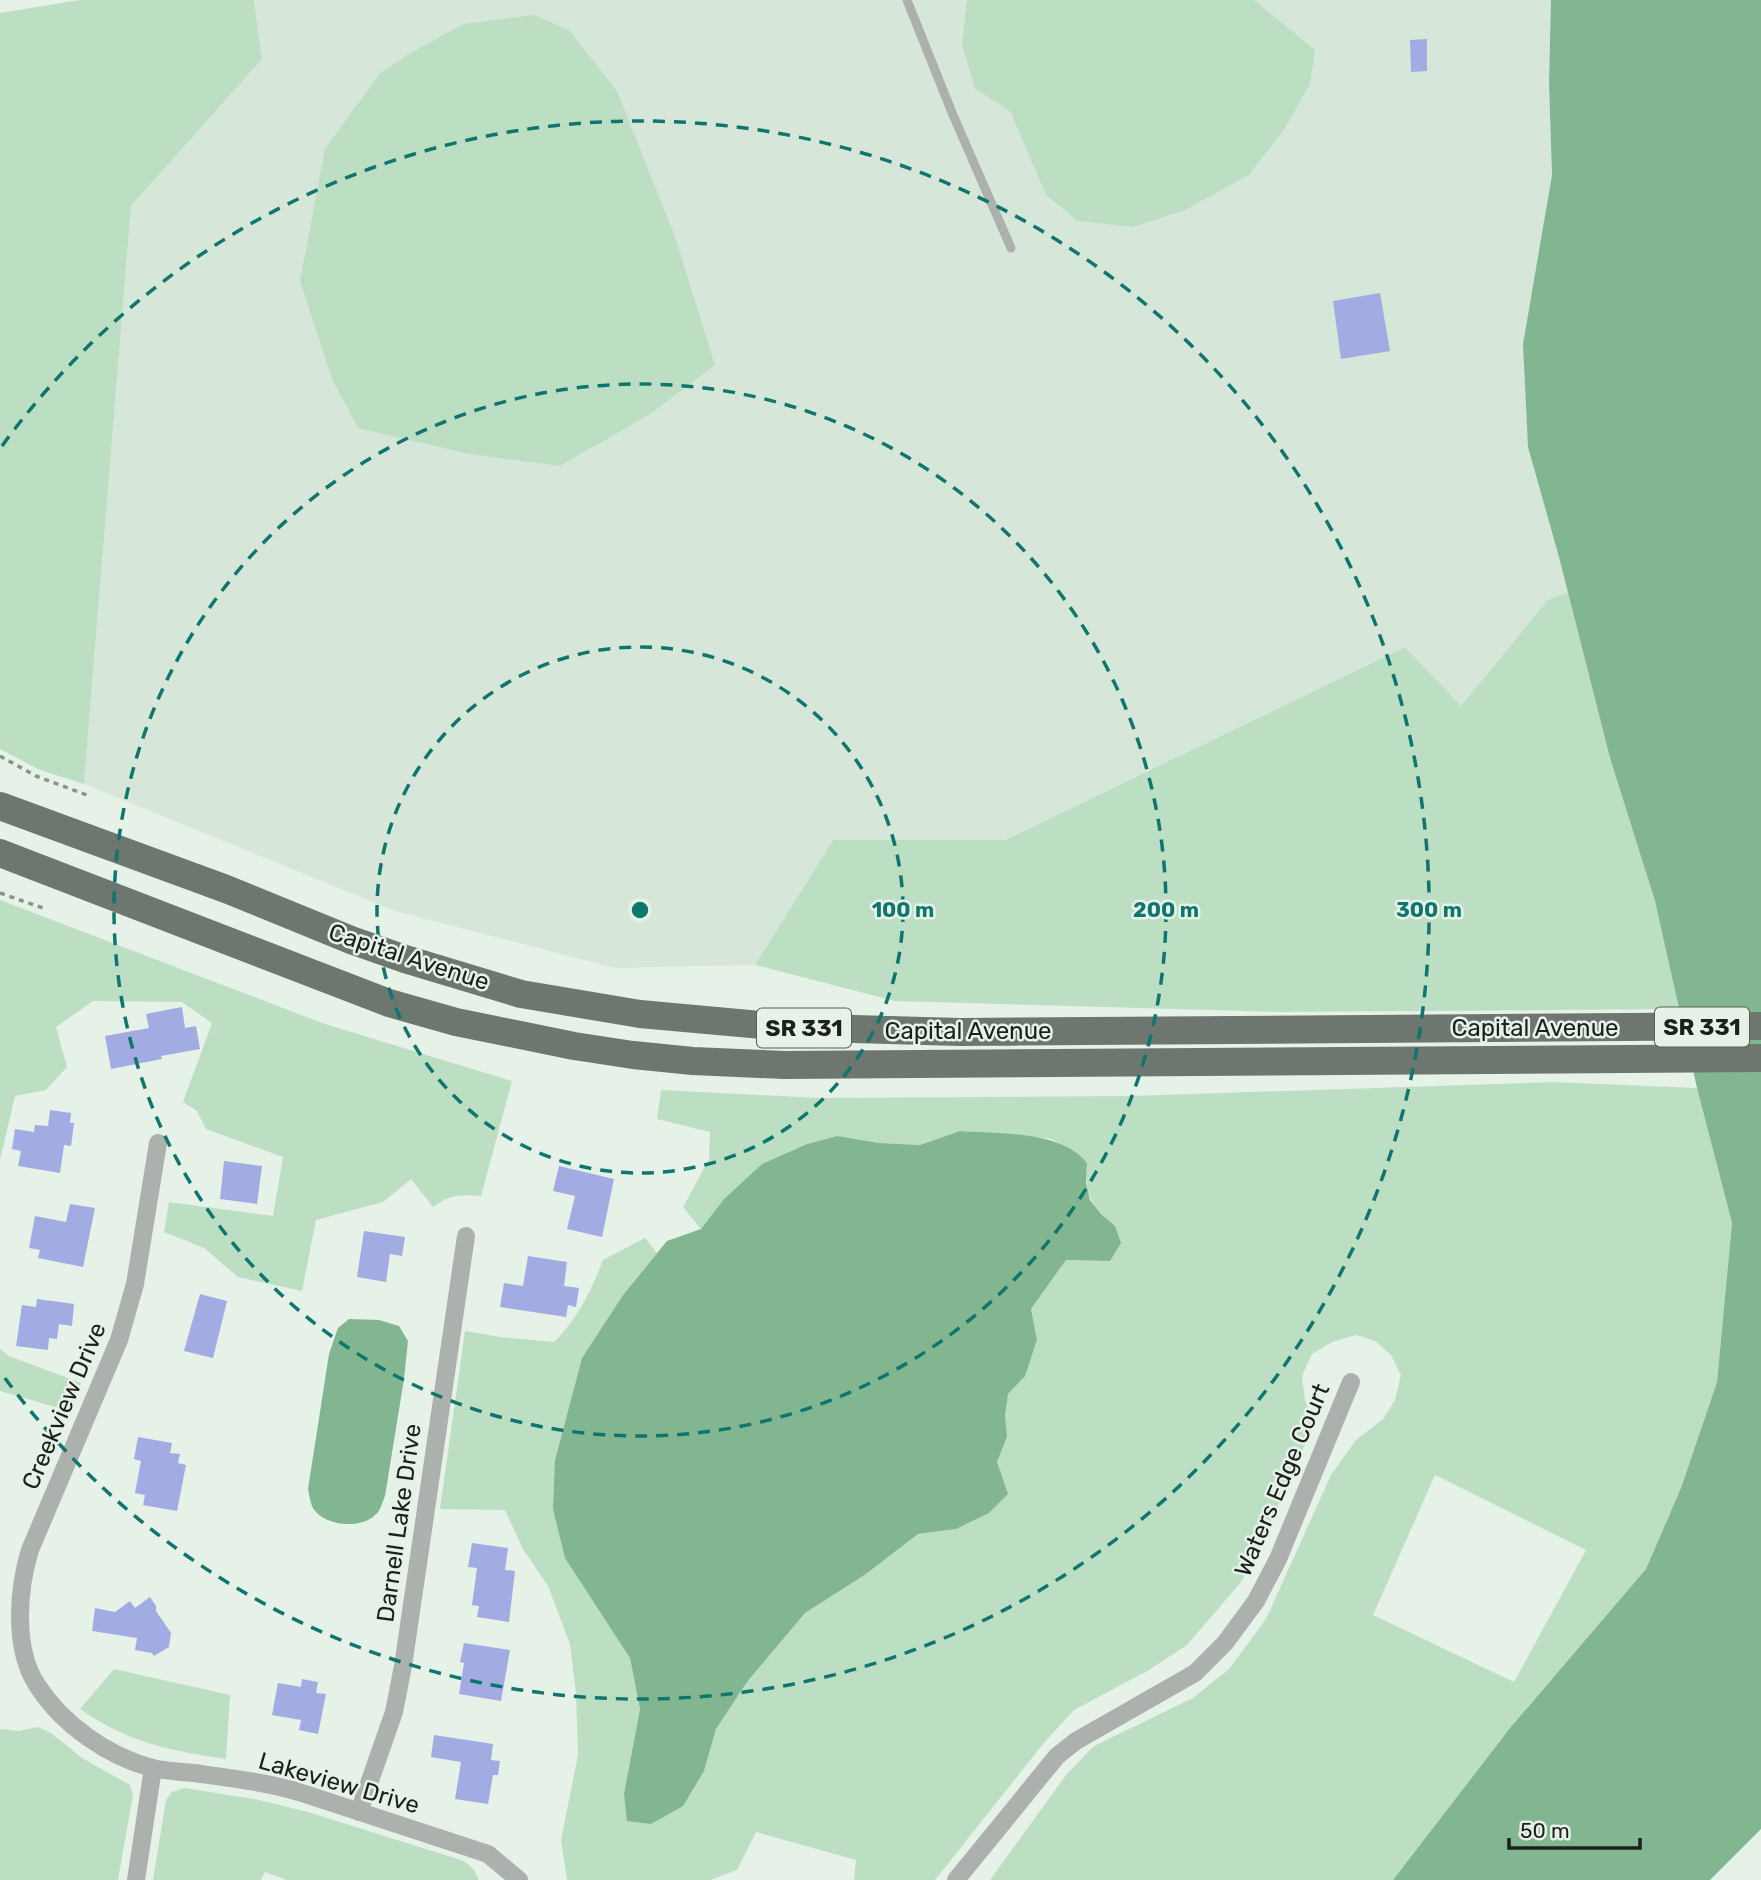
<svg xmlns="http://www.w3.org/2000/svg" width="1761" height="1880" viewBox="0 0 1761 1880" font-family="Rubik,sans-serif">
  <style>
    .built { fill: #d6e7d9 }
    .green { fill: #bcdfc4; fill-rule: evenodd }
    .water { fill: #82b690 }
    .building { fill: #a2ace2 }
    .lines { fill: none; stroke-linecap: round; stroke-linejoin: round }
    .path { stroke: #8a918b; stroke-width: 3.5; stroke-dasharray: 5 5; stroke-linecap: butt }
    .service { stroke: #adb1ae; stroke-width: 9 }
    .minor { stroke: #adb1ae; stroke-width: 18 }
    .trunk { stroke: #6e7670; stroke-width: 28 }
    .ring { fill: none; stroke: #0f766e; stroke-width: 3.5; stroke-dasharray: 12 9 }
    .labels { text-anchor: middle; stroke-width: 5; stroke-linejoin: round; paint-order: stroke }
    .shield { fill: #e6f1e8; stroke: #595e59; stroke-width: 2 }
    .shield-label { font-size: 23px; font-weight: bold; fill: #1c1f1c }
    .street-label { font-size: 24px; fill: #1c1f1c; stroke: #e6f1e8 }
    .centre { fill: #0f766e; stroke: #e6f1e8; stroke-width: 3.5 }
    .ring-label { font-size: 21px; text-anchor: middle; font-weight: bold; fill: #0f766e; stroke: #e6f1e8; stroke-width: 5; stroke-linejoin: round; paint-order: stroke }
  </style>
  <rect width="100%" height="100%" fill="#e6f1e8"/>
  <path class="built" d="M 254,0 L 1551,0 L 1549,82 L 1552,175 L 1523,344 L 1559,557 L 1568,592 L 1548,601 L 1461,706 L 1405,647 L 1004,840 L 833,840 L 755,965 L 615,968 L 395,911 L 84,784 L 131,206 L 262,59 Z"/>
  <path class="green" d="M 80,0 L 254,0 L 262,59 L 131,206 L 84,784 L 40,770 L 0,749 L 0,13 Z
    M 967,0 L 1254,0 L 1315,50 L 1310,84 L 1285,128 L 1249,175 L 1185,210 L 1133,227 L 1078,221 L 1046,195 L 1010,111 L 975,89 L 962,44 Z
    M 534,15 L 569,30 L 617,91 L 675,237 L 715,365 L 649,415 L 560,466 L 469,454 L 358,428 L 332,379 L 300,281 L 325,149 L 380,73 L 409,54 L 463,24 Z
    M 1568,592 L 1610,758 L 1655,901 L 1681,1009 L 1283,1012 L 895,1001 L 755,965 L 833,840 L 1005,840 L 1405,647 L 1461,706 L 1548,600 Z
    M 0,900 L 325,1024 L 512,1081 L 481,1196 C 462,1194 448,1195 433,1207 L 411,1179 L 383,1202 L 316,1220 L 302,1291 L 238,1277 L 204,1248 L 164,1232 L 169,1202 L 273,1216 L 283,1157 L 206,1129 L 197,1111 L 183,1102 L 212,1023 L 182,1002 L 93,1001 L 56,1027 L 67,1067 L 46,1090 L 15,1096 L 0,1160 Z
    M 1553,1082 L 1697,1088 L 1732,1223 L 1717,1382 L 1681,1488 L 1646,1569 L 1510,1728 L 1393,1880 L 990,1880 L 1066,1775 L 1094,1746 L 1193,1698 L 1229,1669 L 1266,1619 L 1331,1475 L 1356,1440 L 1383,1419 L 1395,1400 L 1401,1375 L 1391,1355 L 1375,1341 L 1356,1335 L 1332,1342 L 1312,1354 L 1302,1376 L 1305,1400 L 1312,1418 L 1310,1433 L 1260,1547 L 1241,1582 L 1187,1645 L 1149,1670 L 1074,1710 L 1043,1744 L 935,1880 L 854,1880 L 856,1860 L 756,1832 L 737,1870 L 710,1880 L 567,1880 L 561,1840 L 578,1755 L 576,1693 L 570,1644 L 548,1586 L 523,1549 L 505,1510 L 440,1509 L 465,1331 L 501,1337 L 554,1342 C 577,1320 592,1289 603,1260 L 645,1238 L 657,1253 L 623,1295 L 582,1358 L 555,1460 L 600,1609 L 630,1658 L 640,1709 L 624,1795 L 628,1820 L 704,1771 L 716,1729 L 747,1682 L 805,1613 L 866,1574 L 918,1534 L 956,1529 L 989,1513 L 997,1462 L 1007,1437 L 1005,1416 L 1008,1394 L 1024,1376 L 1037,1341 L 1031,1309 L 1066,1260 L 1109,1261 L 1115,1226 C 1091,1206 1085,1195 1087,1163 L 1052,1139 L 1007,1134 L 960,1131 L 920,1145 L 879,1143 L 837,1136 L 807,1144 L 762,1164 L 724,1199 L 701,1229 L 683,1207 L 709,1159 L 710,1132 L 657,1119 L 661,1090 L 821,1098 L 1132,1096 ZM 1435,1475 L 1586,1550 L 1514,1682 L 1373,1615 Z
    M 0,1349 L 9,1356 L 81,1383 L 69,1411 L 0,1391 Z
    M 114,1669 L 230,1695 L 226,1759 C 168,1750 129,1743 80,1709 Z
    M 38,1727 L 51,1733 L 82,1758 L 130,1785 L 133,1795 L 118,1880 L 0,1880 L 0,1729 L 18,1731 Z
    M 185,1788 L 259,1800 L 308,1812 L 464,1861 L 474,1870 L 479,1880 L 287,1880 L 265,1872 L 261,1880 L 153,1880 L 166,1800 L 172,1792 Z"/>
  <path class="water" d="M 1551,0 L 1761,0 L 1761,1829 L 1710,1880 L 1393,1880 L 1510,1728 L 1646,1569 L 1681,1488 L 1717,1382 L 1732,1223 L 1697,1088 L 1655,901 L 1610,758 L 1559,557 L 1528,447 L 1523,344 L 1552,175 L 1549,82 Z
    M 960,1131 C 999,1134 1061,1130 1087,1163 L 1086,1182 L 1090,1200 L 1101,1214 L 1115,1226 L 1121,1243 L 1110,1261 L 1066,1260 L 1031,1309 L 1037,1340 L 1025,1376 L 1008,1394 L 1005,1416 L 1007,1437 L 997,1462 L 1008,1494 L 989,1513 L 956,1529 L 918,1534 L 866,1574 L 805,1613 L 747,1682 L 716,1729 L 704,1771 L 683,1806 L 651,1824 L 627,1821 L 624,1794 L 640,1709 L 630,1658 L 565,1558 L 553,1509 L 555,1460 L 582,1358 L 623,1295 L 667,1241 L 701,1229 L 724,1199 L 762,1164 L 807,1144 L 837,1136 L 879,1143 L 920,1145 Z
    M 349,1319 L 379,1320 L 399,1326 L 408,1341 L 404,1379 L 385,1496 C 382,1502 381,1511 375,1515 C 361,1530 321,1526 312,1506 C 310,1501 309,1494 308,1489 L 329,1354 L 338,1328 Z"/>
  <path class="building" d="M 1427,39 L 1427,71 L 1411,72 L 1410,40 Z
    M 1380,293 L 1390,351 L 1341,359 L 1333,301 Z
    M 182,1007 L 185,1028 L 196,1026 L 200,1049 L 161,1056 L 162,1059 L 111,1069 L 105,1036 L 149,1028 L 146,1014 Z
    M 50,1110 L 71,1113 L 70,1123 L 74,1123 L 71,1146 L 64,1145 L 60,1173 L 18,1166 L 21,1151 L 12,1149 L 15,1129 L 34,1132 L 35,1125 L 48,1126 Z
    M 224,1161 L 262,1166 L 257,1204 L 220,1199 Z
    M 559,1166 L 614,1179 L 602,1237 L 567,1229 L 575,1196 L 553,1191 Z
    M 70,1204 L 95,1208 L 83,1267 L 38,1258 L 40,1250 L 29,1248 L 35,1216 L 66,1222 Z
    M 364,1231 L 405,1237 L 402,1256 L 390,1254 L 386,1282 L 357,1277 Z
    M 528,1256 L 567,1262 L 564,1286 L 579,1288 L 576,1307 L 568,1305 L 566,1317 L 500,1307 L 504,1283 L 523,1286 Z
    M 200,1294 L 227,1301 L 213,1358 L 184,1351 Z
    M 37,1299 L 74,1304 L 72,1326 L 59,1324 L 57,1339 L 49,1338 L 48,1350 L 16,1346 L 22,1305 L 36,1307 Z
    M 138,1437 L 172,1443 L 170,1453 L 180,1454 L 178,1463 L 186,1465 L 177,1511 L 143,1505 L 145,1495 L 135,1493 L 141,1461 L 134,1459 Z
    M 472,1543 L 508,1548 L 505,1570 L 515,1571 L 509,1622 L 477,1617 L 479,1606 L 472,1605 L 477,1568 L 468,1567 Z
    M 150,1597 L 156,1606 L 156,1611 L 171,1633 L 169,1647 L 154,1656 L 152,1653 L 135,1650 L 137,1638 L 92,1631 L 95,1608 L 115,1612 L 130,1601 L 135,1608 Z
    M 464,1643 L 510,1650 L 501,1701 L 459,1694 L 464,1663 L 460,1662 Z
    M 302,1679 L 318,1682 L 316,1693 L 326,1694 L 318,1734 L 299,1730 L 301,1720 L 272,1715 L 278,1683 L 301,1687 Z
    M 434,1735 L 493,1744 L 491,1760 L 500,1761 L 498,1775 L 493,1775 L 488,1804 L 455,1799 L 461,1762 L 431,1757 Z"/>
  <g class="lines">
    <path class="path" d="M 0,756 L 36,776 L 87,795
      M 0,893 L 43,908"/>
    <path class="service" d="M 907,0 L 953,115 L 1011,248"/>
    <path class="minor" d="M 158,1143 L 135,1284 L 119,1340 L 30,1550 C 18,1589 13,1648 37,1685 C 62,1724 107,1756 152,1768 C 166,1771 181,1772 194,1773 C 230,1778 265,1782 299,1792 L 488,1854 L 519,1880
      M 359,1812 L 394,1712 L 403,1666 L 466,1236
      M 136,1880 L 153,1768
      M 956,1880 L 1057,1756 L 1076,1741 L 1195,1673 L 1225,1643 L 1256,1601 L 1278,1559 L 1351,1382"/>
    <path class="trunk" d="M 0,806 L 226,889 L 351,940 L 405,959 L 521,994 L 640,1014 L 783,1027 L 960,1032 L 1761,1026
      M 0,853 L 389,1003 L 456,1022 L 574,1046 L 633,1055 L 693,1061 L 784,1065 L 1761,1058"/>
  </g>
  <g class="ring">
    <circle cx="640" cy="910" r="263"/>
    <circle cx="640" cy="910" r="526"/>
    <path d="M2 446A789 789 0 1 1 2 1374"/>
  </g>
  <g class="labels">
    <g class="shield">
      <rect x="1655" y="1007.5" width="94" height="39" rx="5"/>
      <rect x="757" y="1008.5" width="94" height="39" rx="5"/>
    </g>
    <g class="shield-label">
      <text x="1702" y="1035">SR 331</text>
      <text x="804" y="1036">SR 331</text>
    </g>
    <g class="street-label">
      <text transform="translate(409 957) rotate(18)" y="8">Capital Avenue</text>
      <text x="1535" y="1036">Capital Avenue</text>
      <text x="968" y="1039">Capital Avenue</text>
      <text transform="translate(64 1406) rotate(-67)" y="8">Creekview Drive</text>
      <text transform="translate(1282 1480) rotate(-67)" y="8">Waters Edge Court</text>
      <text transform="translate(399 1523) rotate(-82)" y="8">Darnell Lake Drive</text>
      <text transform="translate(339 1783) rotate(16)" y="8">Lakeview Drive</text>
    </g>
  </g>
  <circle cx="640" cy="910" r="10" class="centre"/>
  <g class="ring-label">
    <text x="903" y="917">100 m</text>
    <text x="1166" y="917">200 m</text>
    <text x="1429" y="917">300 m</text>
  </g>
  <path d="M1509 1838v10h131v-10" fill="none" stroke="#1c1f1c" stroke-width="3.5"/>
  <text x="1520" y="1838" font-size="21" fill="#1c1f1c" stroke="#e6f1e8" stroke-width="5" paint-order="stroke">50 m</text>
</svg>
